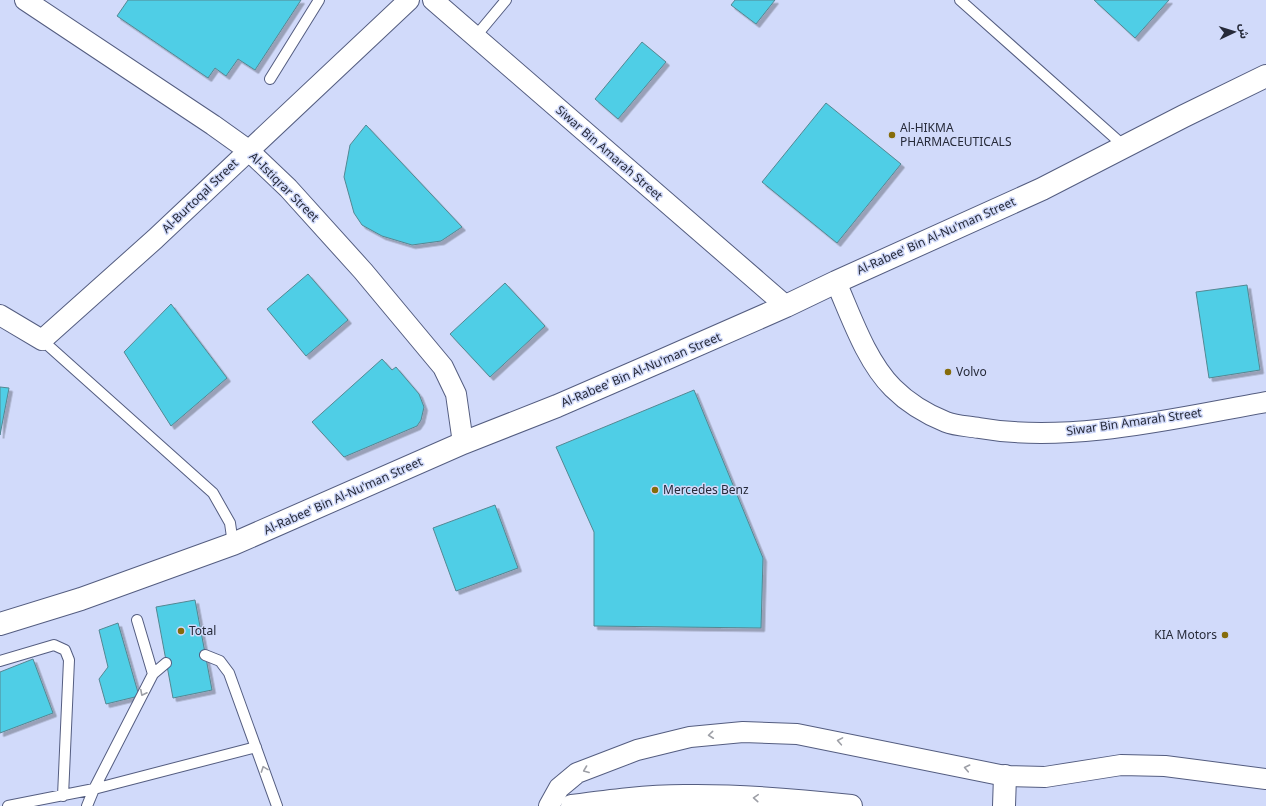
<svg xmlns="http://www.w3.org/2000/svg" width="1266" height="806" viewBox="0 0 1266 806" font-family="'Noto Sans','Noto Sans Arabic',sans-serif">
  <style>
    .building { fill: #4fcee6; stroke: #548792; filter: url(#shadow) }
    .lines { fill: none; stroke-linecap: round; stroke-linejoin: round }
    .lane-casing { stroke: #545d80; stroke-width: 12 }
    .street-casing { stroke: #545d80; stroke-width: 22 }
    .secondary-casing { stroke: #545d80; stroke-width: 24 }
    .lane { stroke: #fff; stroke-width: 10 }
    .street { stroke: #fff; stroke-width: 20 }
    .secondary { stroke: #fff; stroke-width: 22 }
    .oneway { stroke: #9d9fa6 }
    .poi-dot { fill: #866c0a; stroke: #d1dafa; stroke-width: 1.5 }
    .labels { text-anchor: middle; stroke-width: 3; stroke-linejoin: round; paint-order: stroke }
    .poi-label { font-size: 12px; fill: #262a39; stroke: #d1dafa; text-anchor: start }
    .street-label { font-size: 12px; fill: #262a39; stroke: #d1dafa }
  </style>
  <defs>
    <filter id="shadow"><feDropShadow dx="3.5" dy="3.5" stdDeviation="0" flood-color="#0004"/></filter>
  </defs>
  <rect width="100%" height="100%" fill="#d1dafa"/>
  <path class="building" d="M 128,0 L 301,0 L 255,70 L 238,59 L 226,76 L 215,68 L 208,78 L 117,16 Z
    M 735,0 L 775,0 L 756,24 L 731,5 Z
    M 1094,0 L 1169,0 L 1135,38 Z
    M 642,42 L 666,62 L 618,119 L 595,99 Z
    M 826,103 L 901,164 L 837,243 L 762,182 Z
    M 366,125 L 462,227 L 441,241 L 412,245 L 382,236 L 362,225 L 354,213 L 344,177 L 350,145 Z
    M 308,274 L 348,320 L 306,356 L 267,309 Z
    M 505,283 L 545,326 L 490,377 L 450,334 Z
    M 1247,285 L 1260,370 L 1209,378 L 1196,292 Z
    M 171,304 L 227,378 L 171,426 L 124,352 Z
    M 382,359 L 392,370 L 396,367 L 419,394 L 424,407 L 421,420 L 417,426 L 344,457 L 312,422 Z
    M 0,387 L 9,388 L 0,435 Z
    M 694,390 L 763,558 L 761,628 L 594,626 L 594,532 L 556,447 Z
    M 495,505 L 518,568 L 456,591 L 433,528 Z
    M 195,600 L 212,690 L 173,698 L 156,607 Z
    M 118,623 L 139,696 L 106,704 L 99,679 L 108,667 L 99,630 Z
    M 33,659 L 53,713 L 0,733 L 0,672 Z"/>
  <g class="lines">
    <g class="lane-casing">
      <path id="lane" d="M 960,0 L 1124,146
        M 476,36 L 506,0
        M 270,79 L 319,0
        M 42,340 L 213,493 L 230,523 L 233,544
        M 137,620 L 153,674
        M 205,655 L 220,661 L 229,673 L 277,806
        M 0,661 L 54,645 L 65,650 L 69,660 L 63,796
        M 8,806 L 94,789 L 256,747
        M 87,806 L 94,789 L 153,674 L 166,663"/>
    </g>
    <g class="street-casing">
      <path id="street" d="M 25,0 L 213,125 L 248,150 L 288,188 L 363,271 L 443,367 L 456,394 L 463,443
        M 433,0 L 786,306
        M 836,282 C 851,316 866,361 893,388 C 908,403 926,414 946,422 C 956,426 968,426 979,428 C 1070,444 1176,418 1266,402
        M 0,315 L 42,340 L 155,239 L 409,0
        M 549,806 L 559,788 L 577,773 L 637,750 L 690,737 L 743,732 L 797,734 L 1005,776 L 1045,777 L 1121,765 L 1165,766 L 1266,779"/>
    </g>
    <g class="secondary-casing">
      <path id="secondary" d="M 0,624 L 81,599 L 233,544 L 463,443 L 557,406 L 663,360 L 786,306 L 836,282 L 1042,189 L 1184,116 L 1266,76
        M 572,806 C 609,801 646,796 684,796 C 739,795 796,800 851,806
        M 1004,806 L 1005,776"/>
    </g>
    <use href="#lane" class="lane"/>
    <use href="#street" class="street"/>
    <use href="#secondary" class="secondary"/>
  </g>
  <defs><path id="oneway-chevron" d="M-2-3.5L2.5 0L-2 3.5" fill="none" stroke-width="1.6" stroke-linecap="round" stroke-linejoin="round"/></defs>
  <g class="oneway">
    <use href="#oneway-chevron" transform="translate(143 693) rotate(117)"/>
    <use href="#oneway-chevron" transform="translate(711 735) rotate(174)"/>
    <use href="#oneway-chevron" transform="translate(840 741) rotate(-170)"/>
    <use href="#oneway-chevron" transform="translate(967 768) rotate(-168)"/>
    <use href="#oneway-chevron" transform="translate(264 769) rotate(-110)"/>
    <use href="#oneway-chevron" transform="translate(586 770) rotate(159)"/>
    <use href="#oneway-chevron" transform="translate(756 798) rotate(-176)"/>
  </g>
  <g class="poi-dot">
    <circle cx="892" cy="135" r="4"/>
    <circle cx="948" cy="372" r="4"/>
    <circle cx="655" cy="490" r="4"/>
    <circle cx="181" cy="631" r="4"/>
    <circle cx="1225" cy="635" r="4"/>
  </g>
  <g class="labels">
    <g class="poi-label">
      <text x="900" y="132">Al-HIKMA<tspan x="900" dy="14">PHARMACEUTICALS</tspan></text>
      <text x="956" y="376">Volvo</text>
      <text x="663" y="494">Mercedes Benz</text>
      <text x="189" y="635">Total</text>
      <text x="1217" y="639" text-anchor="end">KIA Motors</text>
    </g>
    <g class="street-label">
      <text transform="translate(609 153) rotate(41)" y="4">Siwar Bin Amarah Street</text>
      <text transform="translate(284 187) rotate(45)" y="4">Al-Istiqrar Street</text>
      <text transform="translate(200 196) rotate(-44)" y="4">Al-Burtoqal Street</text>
      <text transform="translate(936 236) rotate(-24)" y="4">Al-Rabee' Bin Al-Nu'man Street</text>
      <text transform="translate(641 370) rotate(-23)" y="4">Al-Rabee' Bin Al-Nu'man Street</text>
      <text transform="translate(1134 422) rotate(-8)" y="4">Siwar Bin Amarah Street</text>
      <text transform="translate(343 496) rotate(-24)" y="4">Al-Rabee' Bin Al-Nu'man Street</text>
    </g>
  </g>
  <g transform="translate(1234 32) rotate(86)" stroke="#d1dafa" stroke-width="3" paint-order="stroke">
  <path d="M0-3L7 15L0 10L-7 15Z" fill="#262a39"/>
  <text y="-6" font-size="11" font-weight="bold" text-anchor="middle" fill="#262a39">ش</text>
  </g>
</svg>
